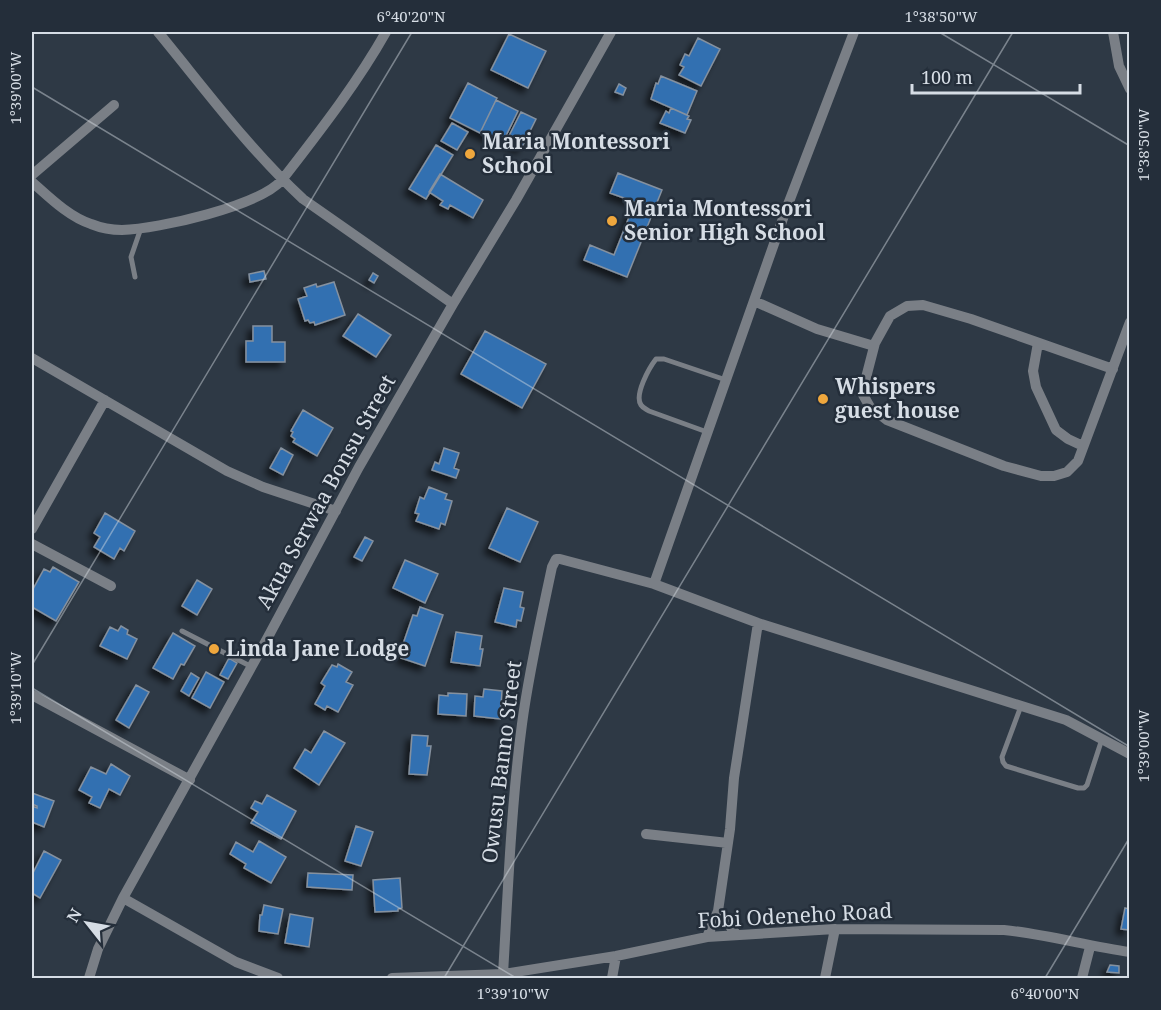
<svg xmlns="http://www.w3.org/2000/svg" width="1161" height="1010" viewBox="0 0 1161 1010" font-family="'Noto Serif',serif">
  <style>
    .building { fill: #326fb1; stroke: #85919f; stroke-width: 1.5; filter: url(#shadow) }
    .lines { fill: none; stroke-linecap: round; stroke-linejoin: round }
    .lane { stroke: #7a7f86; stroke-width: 5 }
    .street { stroke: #7a7f86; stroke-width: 10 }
    .ticks { fill: none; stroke: #d6dde5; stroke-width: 1.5; stroke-opacity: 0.45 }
    .poi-dot { fill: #efa73d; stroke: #242e3a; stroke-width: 2 }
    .labels { text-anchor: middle; stroke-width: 5; stroke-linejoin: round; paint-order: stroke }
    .poi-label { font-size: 21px; font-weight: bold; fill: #d6dde5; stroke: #242e3a; text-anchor: start }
    .street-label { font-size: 21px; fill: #d6dde5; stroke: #242e3a }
    .neatline { fill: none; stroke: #d6dde5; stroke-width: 2 }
    .ticks-label { font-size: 15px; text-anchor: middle; fill: #d6dde5 }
  </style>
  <defs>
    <filter id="shadow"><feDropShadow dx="-5" dy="5" stdDeviation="3" flood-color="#0009"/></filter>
  </defs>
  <rect width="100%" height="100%" fill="#2e3945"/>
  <path class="building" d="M 509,34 L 546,51 L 528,88 L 491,70 Z
    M 698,38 L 720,49 L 701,86 L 679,75 L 684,67 L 680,65 L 685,54 L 689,56 Z
    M 661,76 L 697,91 L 687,115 L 651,99 L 656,83 L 658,84 Z
    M 468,83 L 497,98 L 480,133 L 450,118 Z
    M 619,84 L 626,88 L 623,95 L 615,92 Z
    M 496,100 L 518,111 L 502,144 L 480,133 Z
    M 671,108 L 689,116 L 687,119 L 691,120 L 685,133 L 660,123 L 666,111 L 669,113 Z
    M 521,112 L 536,119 L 521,149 L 506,142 Z
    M 452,123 L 468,132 L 457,150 L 441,141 Z
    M 436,145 L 453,155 L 426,199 L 409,189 Z
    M 618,173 L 662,190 L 627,277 L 584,260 L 590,245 L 614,255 L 635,202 L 610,193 Z
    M 440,174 L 483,200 L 473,218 L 450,205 L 448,209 L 440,205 L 443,201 L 429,192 Z
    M 264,271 L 266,279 L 250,282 L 249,274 Z
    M 373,273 L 378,276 L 374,283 L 369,280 Z
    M 334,282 L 345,315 L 315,325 L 314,322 L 310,323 L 308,320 L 305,321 L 298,299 L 307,296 L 304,288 L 316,284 L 317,287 Z
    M 358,314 L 391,335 L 376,357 L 343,336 Z
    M 253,326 L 272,326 L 272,342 L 285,342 L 285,362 L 246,362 L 246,341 L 253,341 Z
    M 485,331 L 546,364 L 522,408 L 461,374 Z
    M 303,410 L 333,428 L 317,456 L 293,442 L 295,439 L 291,436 L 293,432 L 291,431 Z
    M 281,448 L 293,455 L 283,475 L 270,468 Z
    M 444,448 L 459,453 L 454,468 L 459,470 L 456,478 L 432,470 L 435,462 L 439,464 Z
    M 429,487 L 447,494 L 445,499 L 452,501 L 445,525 L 441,523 L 439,529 L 416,521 L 419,514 L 415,513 L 420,497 L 424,499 Z
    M 507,508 L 538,522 L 520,562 L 489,548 Z
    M 105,513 L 135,531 L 124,551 L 120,548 L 114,559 L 94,547 L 100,537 L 94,533 Z
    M 365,537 L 373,541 L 362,561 L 354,557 Z
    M 405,560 L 438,574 L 425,603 L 393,588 Z
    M 53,567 L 79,582 L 56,621 L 32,607 L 32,591 L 44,569 L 50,572 Z
    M 197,580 L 212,589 L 197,615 L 182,606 Z
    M 504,588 L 523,592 L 520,607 L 524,608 L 521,621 L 517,620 L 516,627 L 495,622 Z
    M 420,607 L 443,615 L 425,666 L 401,658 L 405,648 L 402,647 L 413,615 L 417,616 Z
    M 121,626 L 128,630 L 127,634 L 137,639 L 127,659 L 100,646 L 110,627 L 118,631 Z
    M 456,632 L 482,636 L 480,649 L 483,649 L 480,666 L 451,662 Z
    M 173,633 L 195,646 L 184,665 L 181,664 L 173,679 L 153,668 Z
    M 229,658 L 237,663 L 228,679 L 220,675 Z
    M 338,664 L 352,672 L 346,682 L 353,685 L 338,712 L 327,706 L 325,710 L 315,704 L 325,686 L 321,683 L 332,665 L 337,667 Z
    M 206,672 L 224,682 L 210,708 L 192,698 Z
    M 191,673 L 199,678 L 189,696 L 181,691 Z
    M 136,685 L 149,692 L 129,728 L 116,720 Z
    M 484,689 L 502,691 L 500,719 L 474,716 L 475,696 L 483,697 Z
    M 448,693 L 467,694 L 466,716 L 438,714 L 439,695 L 448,696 Z
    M 324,731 L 345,743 L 319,785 L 294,768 L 305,749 L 311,753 Z
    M 412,735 L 428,736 L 427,746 L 431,746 L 427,775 L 409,774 Z
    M 111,764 L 130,776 L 120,795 L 109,789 L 100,808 L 89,803 L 92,797 L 79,790 L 91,767 L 106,774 Z
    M 32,793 L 54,801 L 44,827 L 32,822 L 32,806 L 37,808 L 37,806 L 32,804 Z
    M 267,795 L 296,811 L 281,839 L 251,823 L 258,812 L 251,808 L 255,801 L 262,804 Z
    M 356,826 L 373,832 L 361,866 L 345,861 Z
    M 259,841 L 286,857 L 271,883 L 244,868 L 246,864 L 230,854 L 236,842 L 253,852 Z
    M 44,851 L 61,860 L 40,898 L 32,893 L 32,875 Z
    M 308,873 L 353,875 L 352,890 L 307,887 Z
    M 400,878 L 402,908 L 398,909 L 398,911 L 375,912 L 373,880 Z
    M 264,905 L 283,909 L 278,934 L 259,931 L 260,915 L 262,915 Z
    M 1125,908 L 1130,909 L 1129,930 L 1121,929 Z
    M 290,914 L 313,918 L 309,947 L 285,943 Z
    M 1110,965 L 1119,966 L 1119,973 L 1107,972 Z"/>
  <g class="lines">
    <path class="lane" d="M 135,277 L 131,257 L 141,228
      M 707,432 L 649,411 C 646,409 643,408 641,405 C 634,395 649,368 656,359 L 664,359 L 726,380
      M 182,631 L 252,667
      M 1021,706 L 1002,757 L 1003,762 L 1006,766 L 1078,788 L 1084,788 L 1087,785 L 1102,739"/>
    <path class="street" d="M 158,32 C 205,89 249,149 303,199 L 453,304
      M 1113,32 L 1119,66 L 1130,89
      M 32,175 L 114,105
      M 32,182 C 49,197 69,217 91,224 C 101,228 111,230 122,230 C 159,229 259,206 282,180 C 319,132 356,85 386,32
      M 754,301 L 817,329 L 874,346
      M 1038,343 L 1033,371 L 1036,387 L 1056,430 L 1068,439 L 1083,446
      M 32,358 L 227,471 L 263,487 L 336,511
      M 1113,369 L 971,319 L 923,305 L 907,306 L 890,316 L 875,343 L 862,393 L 870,407 L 887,420 L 1004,466 L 1041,476 L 1054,476 L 1067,472 L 1078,461 L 1130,322
      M 32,529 L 105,400
      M 32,544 L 111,586
      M 654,584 L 787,207 L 854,32
      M 32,695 L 190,780
      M 646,834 L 728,843
      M 123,898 L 236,962 L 278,978
      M 718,911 L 737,935
      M 707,937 L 718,911 L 730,829 L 734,778 L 758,623
      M 503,974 C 508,891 511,807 522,724 C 529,671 541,619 552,567 L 556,559 L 560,559 L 654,584 L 758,623 L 1066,720 L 1130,754
      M 89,978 L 98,949 L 123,898 L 268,637 L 359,467 L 453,304 L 516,200 L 611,32
      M 392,978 L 503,974 L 616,956 L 707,937 L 835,929 L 1004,930 C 1046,934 1087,946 1130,952
      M 612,978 L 616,956
      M 825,978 L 835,929
      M 1082,978 L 1090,947"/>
  </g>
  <path class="ticks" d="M 939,32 L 1130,146M 32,87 L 1130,747M 32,665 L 412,32M 32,688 L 516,978M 444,978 L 1013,32M 1045,978 L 1130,837"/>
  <g class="poi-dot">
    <circle cx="470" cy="154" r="6"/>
    <circle cx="612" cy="221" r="6"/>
    <circle cx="823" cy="399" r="6"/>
    <circle cx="214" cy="649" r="6"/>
  </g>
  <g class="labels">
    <g class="poi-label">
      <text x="482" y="149">Maria Montessori<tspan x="482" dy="24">School</tspan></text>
      <text x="624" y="216">Maria Montessori<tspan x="624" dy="24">Senior High School</tspan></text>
      <text x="835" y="394">Whispers<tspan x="835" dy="24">guest house</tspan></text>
      <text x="226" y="656">Linda Jane Lodge</text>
    </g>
    <g class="street-label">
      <text transform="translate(326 492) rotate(-61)" y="7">Akua Serwaa Bonsu Street</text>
      <text transform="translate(502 762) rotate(-83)" y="7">Owusu Banno Street</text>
      <text transform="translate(795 916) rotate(-3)" y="7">Fobi Odeneho Road</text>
    </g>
  </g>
  <rect width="1161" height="1010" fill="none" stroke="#242e3a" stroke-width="66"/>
  <g transform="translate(87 923) rotate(301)" stroke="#242e3a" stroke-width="4.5" paint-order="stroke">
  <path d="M0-4.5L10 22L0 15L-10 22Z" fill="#d6dde5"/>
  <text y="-9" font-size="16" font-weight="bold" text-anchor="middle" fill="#d6dde5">N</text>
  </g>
  <path d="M912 84v9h168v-9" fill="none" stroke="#d6dde5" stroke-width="3"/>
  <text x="921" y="84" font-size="18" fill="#d6dde5" stroke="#242e3a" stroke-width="4.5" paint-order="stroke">100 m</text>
  <rect x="33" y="33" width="1095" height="944" class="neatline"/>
  <g class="ticks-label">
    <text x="411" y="22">6°40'20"N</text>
    <text x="941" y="22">1°38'50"W</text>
    <text transform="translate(16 88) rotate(-90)" y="5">1°39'00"W</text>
    <text transform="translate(1144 145) rotate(-90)" y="5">1°38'50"W</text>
    <text transform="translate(16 688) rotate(-90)" y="5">1°39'10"W</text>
    <text transform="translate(1144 746) rotate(-90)" y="5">1°39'00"W</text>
    <text x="513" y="999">1°39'10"W</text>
    <text x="1045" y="999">6°40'00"N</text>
  </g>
</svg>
